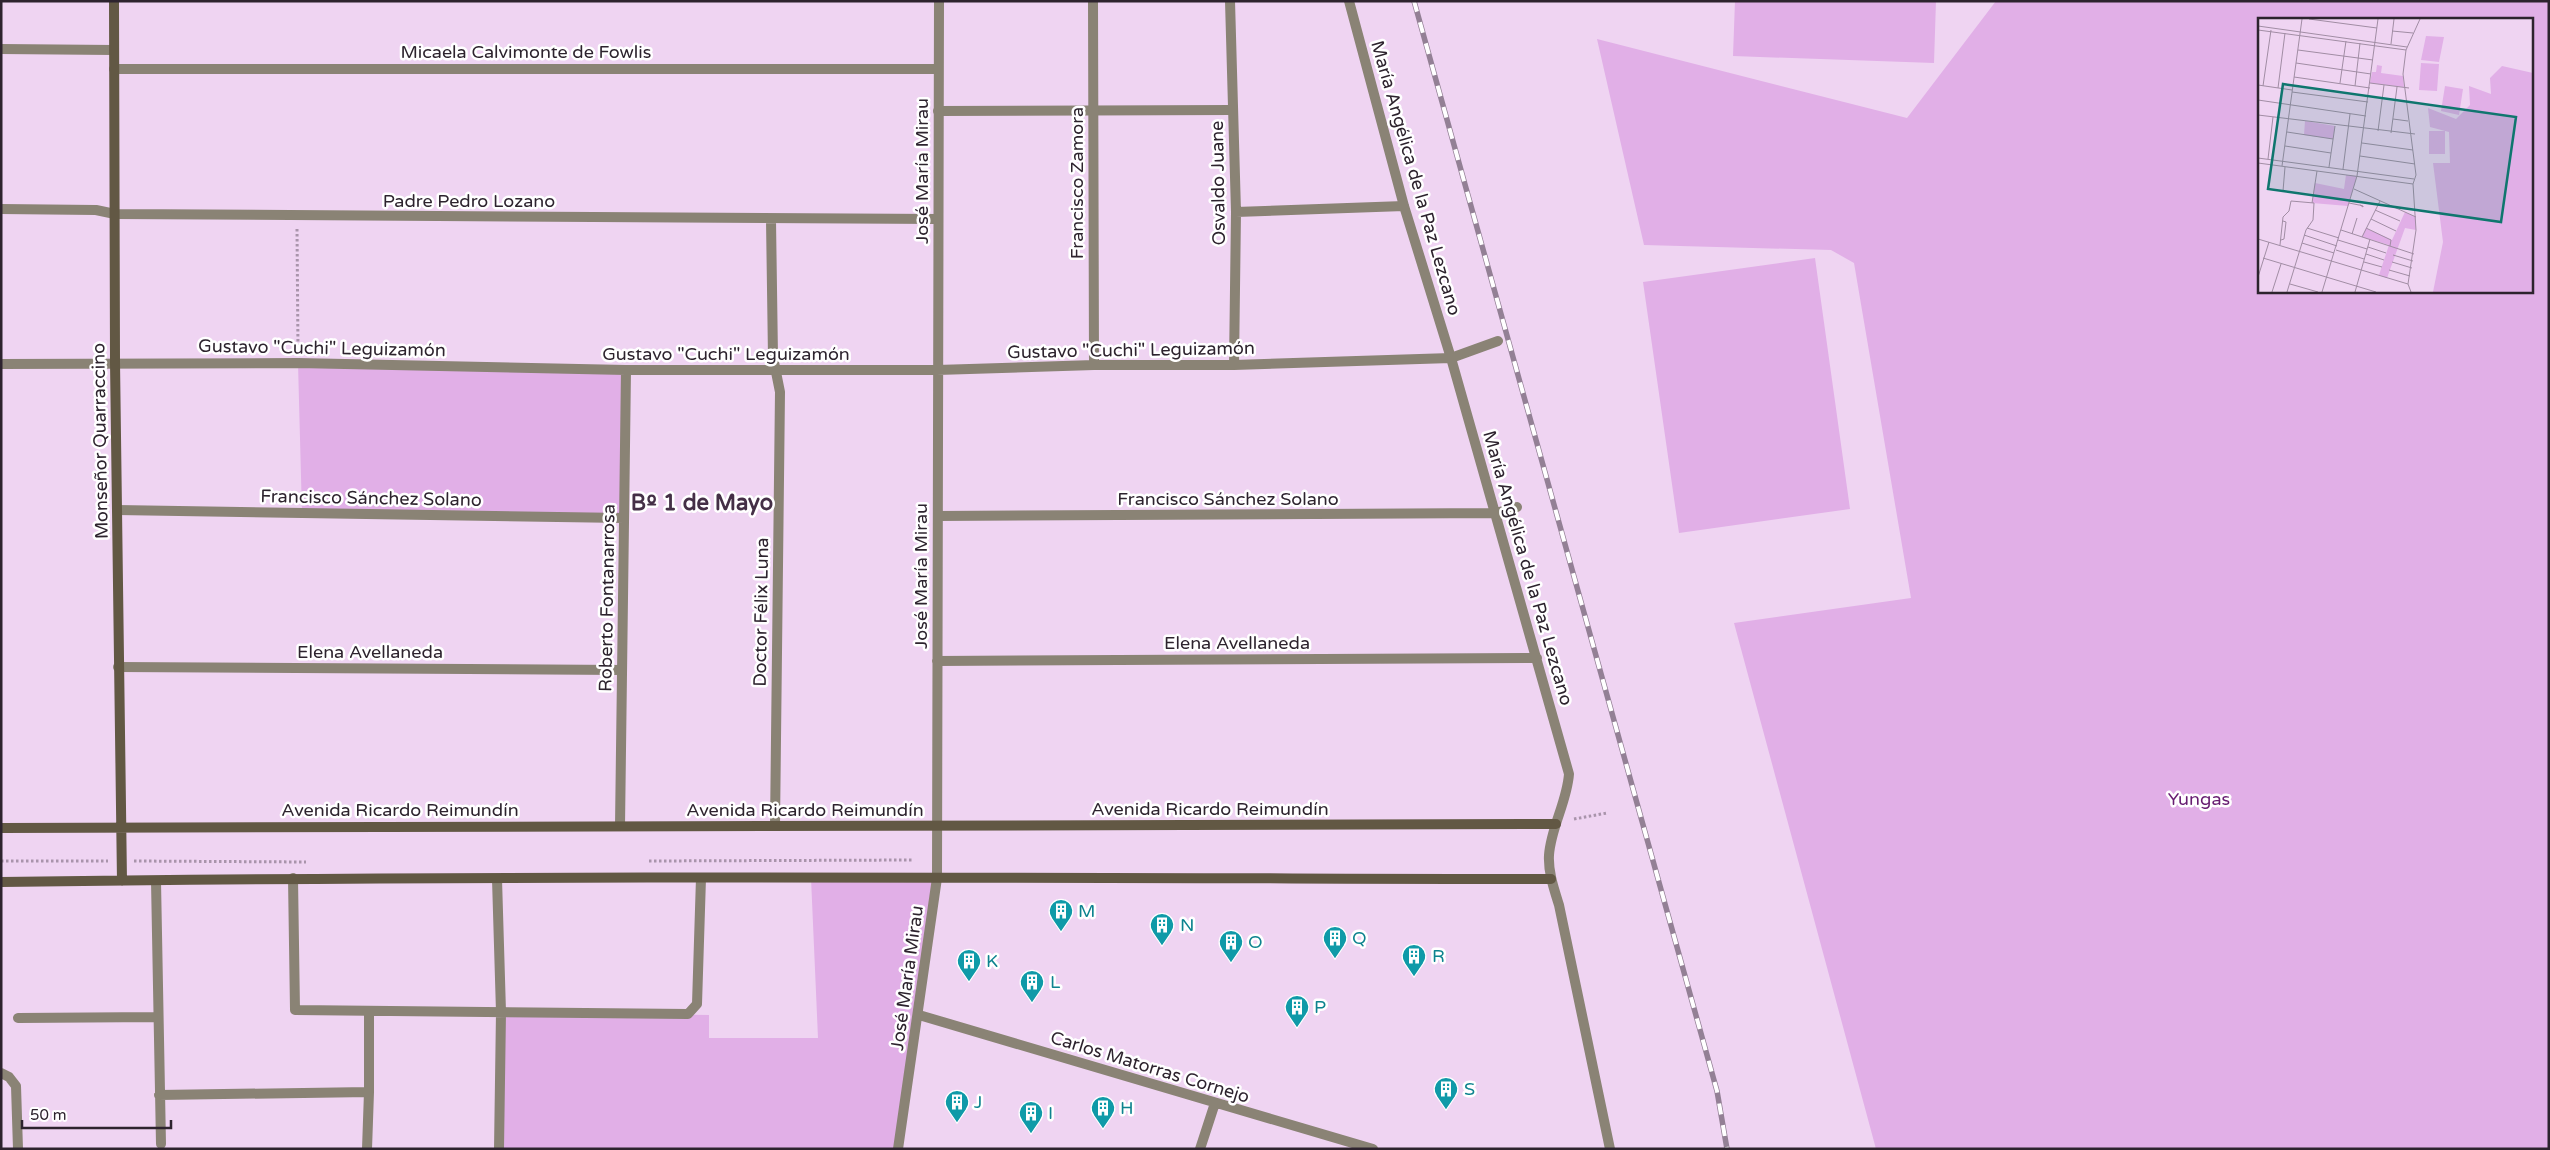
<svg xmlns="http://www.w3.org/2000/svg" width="2550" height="1150" viewBox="0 0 2550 1150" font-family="'Varela Round',sans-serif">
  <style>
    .green { fill: #e1afe7; fill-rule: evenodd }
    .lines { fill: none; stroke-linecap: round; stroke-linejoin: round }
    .path { stroke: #a994ab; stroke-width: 3; stroke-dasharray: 2.5 2.5; stroke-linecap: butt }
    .lane { stroke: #8a8375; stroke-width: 10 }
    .street { stroke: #8a8375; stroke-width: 10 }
    .secondary { stroke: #625844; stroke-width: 10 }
    .rail-casing { stroke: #938095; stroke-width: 5.5 }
    .rail { stroke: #fff; stroke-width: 4; stroke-dasharray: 11; stroke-linecap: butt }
    .labels { text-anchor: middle; stroke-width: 5; stroke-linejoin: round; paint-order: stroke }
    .street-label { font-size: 18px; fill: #2d232e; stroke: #fff }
    .park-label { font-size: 18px; fill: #671c71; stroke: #fff }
    .culture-label { font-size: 18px; fill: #0d838f; stroke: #fff; text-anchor: start }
    .district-label { font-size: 22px; font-weight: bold; fill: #442f46; stroke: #fff }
    .inset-road { fill: none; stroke: #a18da4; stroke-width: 1 }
    .view { fill: #0f766e; fill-opacity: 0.15; stroke: #0f766e; stroke-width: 2.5 }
    .inset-edge { fill: none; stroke: #2d232e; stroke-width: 2.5 }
  </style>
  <rect width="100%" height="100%" fill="#efd4f2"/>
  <path class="green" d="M 1735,1 L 1936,1 L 1934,63 L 1733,56 Z
    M 1996,1 L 2549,1 L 2549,1149 L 1876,1149 L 1734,623 L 1911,598 L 1854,263 L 1831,250 L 1644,245 L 1597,39 L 1907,118 ZM 2259,19 L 2531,19 L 2531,291 L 2259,291 Z
    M 1815,258 L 1850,509 L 1679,533 L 1643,282 Z
    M 298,363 L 626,370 L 624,518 L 302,514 Z
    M 811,878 L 937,878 L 897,1149 L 499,1149 L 501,1012 L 709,1015 L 709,1038 L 818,1038 Z"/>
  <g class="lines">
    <path class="path" d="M 297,229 L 298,350
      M 1574,819 L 1607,813
      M 1,861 L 108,861
      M 134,861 L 306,862
      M 649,861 L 914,860"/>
    <path class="lane" d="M 938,111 L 1232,110"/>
    <path class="street" d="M 1093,1 L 1094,365
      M 1230,1 L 1236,212 L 1234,365
      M 1349,1 L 1404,206 L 1451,358 L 1569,774 C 1567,802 1551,827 1549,855 C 1548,872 1554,889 1559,905 L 1610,1149
      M 1,49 L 114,50
      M 114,69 L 938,69
      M 1,209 L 96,210 L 115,214 L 938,219
      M 1236,212 L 1404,206
      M 771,220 L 773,357 L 780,392 L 775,826
      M 1,364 L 298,363 L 626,370 L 937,370 L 1094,365 L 1234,365 L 1451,358 L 1498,341
      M 117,510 L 624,518
      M 938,516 L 1496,513 L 1517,507
      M 937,661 L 1537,658
      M 118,667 L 622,670
      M 620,826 L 626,370
      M 293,878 L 295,1010 L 688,1014 L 697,1004 L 701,878
      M 497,879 L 501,1012 L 499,1149
      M 156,881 L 161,1144
      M 369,1012 L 369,1092
      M 919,1015 L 1373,1149
      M 18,1018 L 158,1017
      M 1,1073 L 9,1077 L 16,1086 L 18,1149
      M 159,1095 L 369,1092 L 367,1149
      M 898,1149 L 937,878 L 939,1
      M 1200,1149 L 1215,1103"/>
    <path class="secondary" d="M 114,1 L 115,362 L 122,881
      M 1,828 L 1556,824
      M 1,882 C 518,875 1034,878 1551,879"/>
    <g class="rail-casing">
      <path id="rail" d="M 1414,1 L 1717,1091 L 1727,1149"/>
    </g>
    <use href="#rail" class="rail"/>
  </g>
  <defs>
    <g id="building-pin" transform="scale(1.25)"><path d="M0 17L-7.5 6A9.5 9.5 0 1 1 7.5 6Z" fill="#0f9aa8" stroke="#fff"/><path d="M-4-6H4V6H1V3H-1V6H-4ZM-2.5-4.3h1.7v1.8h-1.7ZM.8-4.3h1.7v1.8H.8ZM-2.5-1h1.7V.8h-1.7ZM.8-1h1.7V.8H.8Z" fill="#fff"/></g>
  </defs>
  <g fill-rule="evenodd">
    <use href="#building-pin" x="1061" y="911"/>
    <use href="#building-pin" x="1162" y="925"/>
    <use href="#building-pin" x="1335" y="938"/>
    <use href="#building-pin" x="1231" y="942"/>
    <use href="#building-pin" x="1414" y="956"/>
    <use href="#building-pin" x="969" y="961"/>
    <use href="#building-pin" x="1032" y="982"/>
    <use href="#building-pin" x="1297" y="1007"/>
    <use href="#building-pin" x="1446" y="1089"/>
    <use href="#building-pin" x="957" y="1102"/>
    <use href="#building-pin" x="1103" y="1108"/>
    <use href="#building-pin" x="1031" y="1113"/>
  </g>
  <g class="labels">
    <g class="street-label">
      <text x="526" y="58">Micaela Calvimonte de Fowlis</text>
      <text transform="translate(922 171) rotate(-90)" y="6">José María Mirau</text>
      <text transform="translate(1416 178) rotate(74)" y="6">María Angélica de la Paz Lezcano</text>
      <text transform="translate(1077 183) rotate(-90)" y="6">Francisco Zamora</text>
      <text transform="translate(1218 183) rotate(-91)" y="6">Osvaldo Juane</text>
      <text x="469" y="207">Padre Pedro Lozano</text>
      <text transform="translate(322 348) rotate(1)" y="6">Gustavo "Cuchi" Leguizamón</text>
      <text transform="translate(1131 350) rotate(-1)" y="6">Gustavo "Cuchi" Leguizamón</text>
      <text x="726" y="360">Gustavo "Cuchi" Leguizamón</text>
      <text transform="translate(100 441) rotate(-91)" y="6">Monseñor Quarraccino</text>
      <text transform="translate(371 498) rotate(1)" y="6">Francisco Sánchez Solano</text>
      <text x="1228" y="505">Francisco Sánchez Solano</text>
      <text transform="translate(1528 568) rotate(74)" y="6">María Angélica de la Paz Lezcano</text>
      <text transform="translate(921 576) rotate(-90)" y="6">José María Mirau</text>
      <text transform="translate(607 598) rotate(-89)" y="6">Roberto Fontanarrosa</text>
      <text transform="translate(761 612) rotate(-89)" y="6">Doctor Félix Luna</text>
      <text x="1237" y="649">Elena Avellaneda</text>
      <text x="370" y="658">Elena Avellaneda</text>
      <text x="1210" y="815">Avenida Ricardo Reimundín</text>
      <text x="400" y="816">Avenida Ricardo Reimundín</text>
      <text x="805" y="816">Avenida Ricardo Reimundín</text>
      <text transform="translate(907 978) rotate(-82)" y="6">José María Mirau</text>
      <text transform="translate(1150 1067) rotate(17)" y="6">Carlos Matorras Cornejo</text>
    </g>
    <g class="park-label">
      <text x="2199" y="805">Yungas</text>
    </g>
    <g class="culture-label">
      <text x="1078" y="917">M</text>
      <text x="1180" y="931">N</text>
      <text x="1352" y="944">Q</text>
      <text x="1248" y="948">O</text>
      <text x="1432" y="962">R</text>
      <text x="986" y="967">K</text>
      <text x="1050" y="988">L</text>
      <text x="1314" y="1013">P</text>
      <text x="1464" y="1095">S</text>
      <text x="974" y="1108">J</text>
      <text x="1120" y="1114">H</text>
      <text x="1048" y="1119">I</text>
    </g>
    <g class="district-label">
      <text x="702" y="510">Bº 1 de Mayo</text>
    </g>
  </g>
  <g transform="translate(2258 18)">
    <rect width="275" height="275" fill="#efd4f2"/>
    <path d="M 168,18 L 186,19 L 181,44 L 163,42 ZM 163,45 L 181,46 L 179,73 L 161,72 ZM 119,47 L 124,48 L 123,55 L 145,58 L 146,69 L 112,65 L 114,54 L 118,54 ZM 244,48 L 275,55 L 275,274 L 175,274 L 185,224 L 175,145 L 192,145 L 191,114 L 172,109 L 170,90 L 198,101 L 212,87 L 211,68 L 233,76 L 232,60 ZM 187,68 L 205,71 L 201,97 L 183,93 ZM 47,103 L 77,108 L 75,121 L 46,117 ZM 171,113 L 187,113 L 187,136 L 171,136 ZM 88,157 L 99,158 L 90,188 L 54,185 L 57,165 L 86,171 ZM 147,194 L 158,199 L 158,212 L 147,210 L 129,260 L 121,257 L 131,227 L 104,219 L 108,210 L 134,222 Z" fill="#e1afe7"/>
    <path class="inset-road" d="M 51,1 L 119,10M 0,8 L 149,29M 0,12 L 148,32M 134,13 L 155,15M 133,26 L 136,1M 40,32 L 115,42M 38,45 L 113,56M 36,59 L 112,70M 82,65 L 88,23M 112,65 L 151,70M 0,67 L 34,72M 5,68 L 13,12M 97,68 L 102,25M 20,70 L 27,15M 34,74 L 110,84M 0,82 L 108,98M 0,97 L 157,116M 135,101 L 150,103M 120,113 L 126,67M 29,114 L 75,121M 133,115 L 139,69M 104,125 L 155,132M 27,128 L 73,135M 102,138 L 157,146M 0,140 L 156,161M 10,141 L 15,99M 0,145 L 155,166M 24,148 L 44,1M 71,149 L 77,108M 85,151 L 92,96M 96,171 L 158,199M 25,173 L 27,149M 54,185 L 59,153M 91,185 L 101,187 L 102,187 L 105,188 L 105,189 L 102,187M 117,192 L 142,203M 113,201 L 138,213M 49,210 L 81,220M 108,210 L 133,222 L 132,228M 83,212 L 156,236M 94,216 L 99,200M 46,217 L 79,228M 104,219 L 122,183M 0,221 L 150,266M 23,222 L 26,221 L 28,204 L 25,203M 80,222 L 109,231M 44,225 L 76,235M 22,227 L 25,199 L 31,193 L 33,183 L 56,185 L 55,202 L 48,212 L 29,274M 110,229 L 128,235M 78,232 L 106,241M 108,236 L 126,242M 135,237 L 155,243M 5,240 L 118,274M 106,244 L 124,249M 134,244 L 154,250M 131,252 L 152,258M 0,259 L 11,224M 32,266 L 60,274M 14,274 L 23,246M 64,274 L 99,158 L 120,1M 97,274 L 112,221M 153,274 L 150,266 L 158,212 L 155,166 L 158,157 L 145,56 L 148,32 L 162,1"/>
    <path class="view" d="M 25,66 L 258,99 L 243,204 L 10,171 Z"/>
    <rect width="275" height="275" class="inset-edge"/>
  </g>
  <rect width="2550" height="1150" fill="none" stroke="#2d232e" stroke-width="5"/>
  <path d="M22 1120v8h149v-8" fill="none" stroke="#2d232e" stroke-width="2.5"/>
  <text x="30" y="1120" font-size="15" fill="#2d232e" stroke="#ffffff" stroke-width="4" paint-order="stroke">50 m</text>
</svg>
